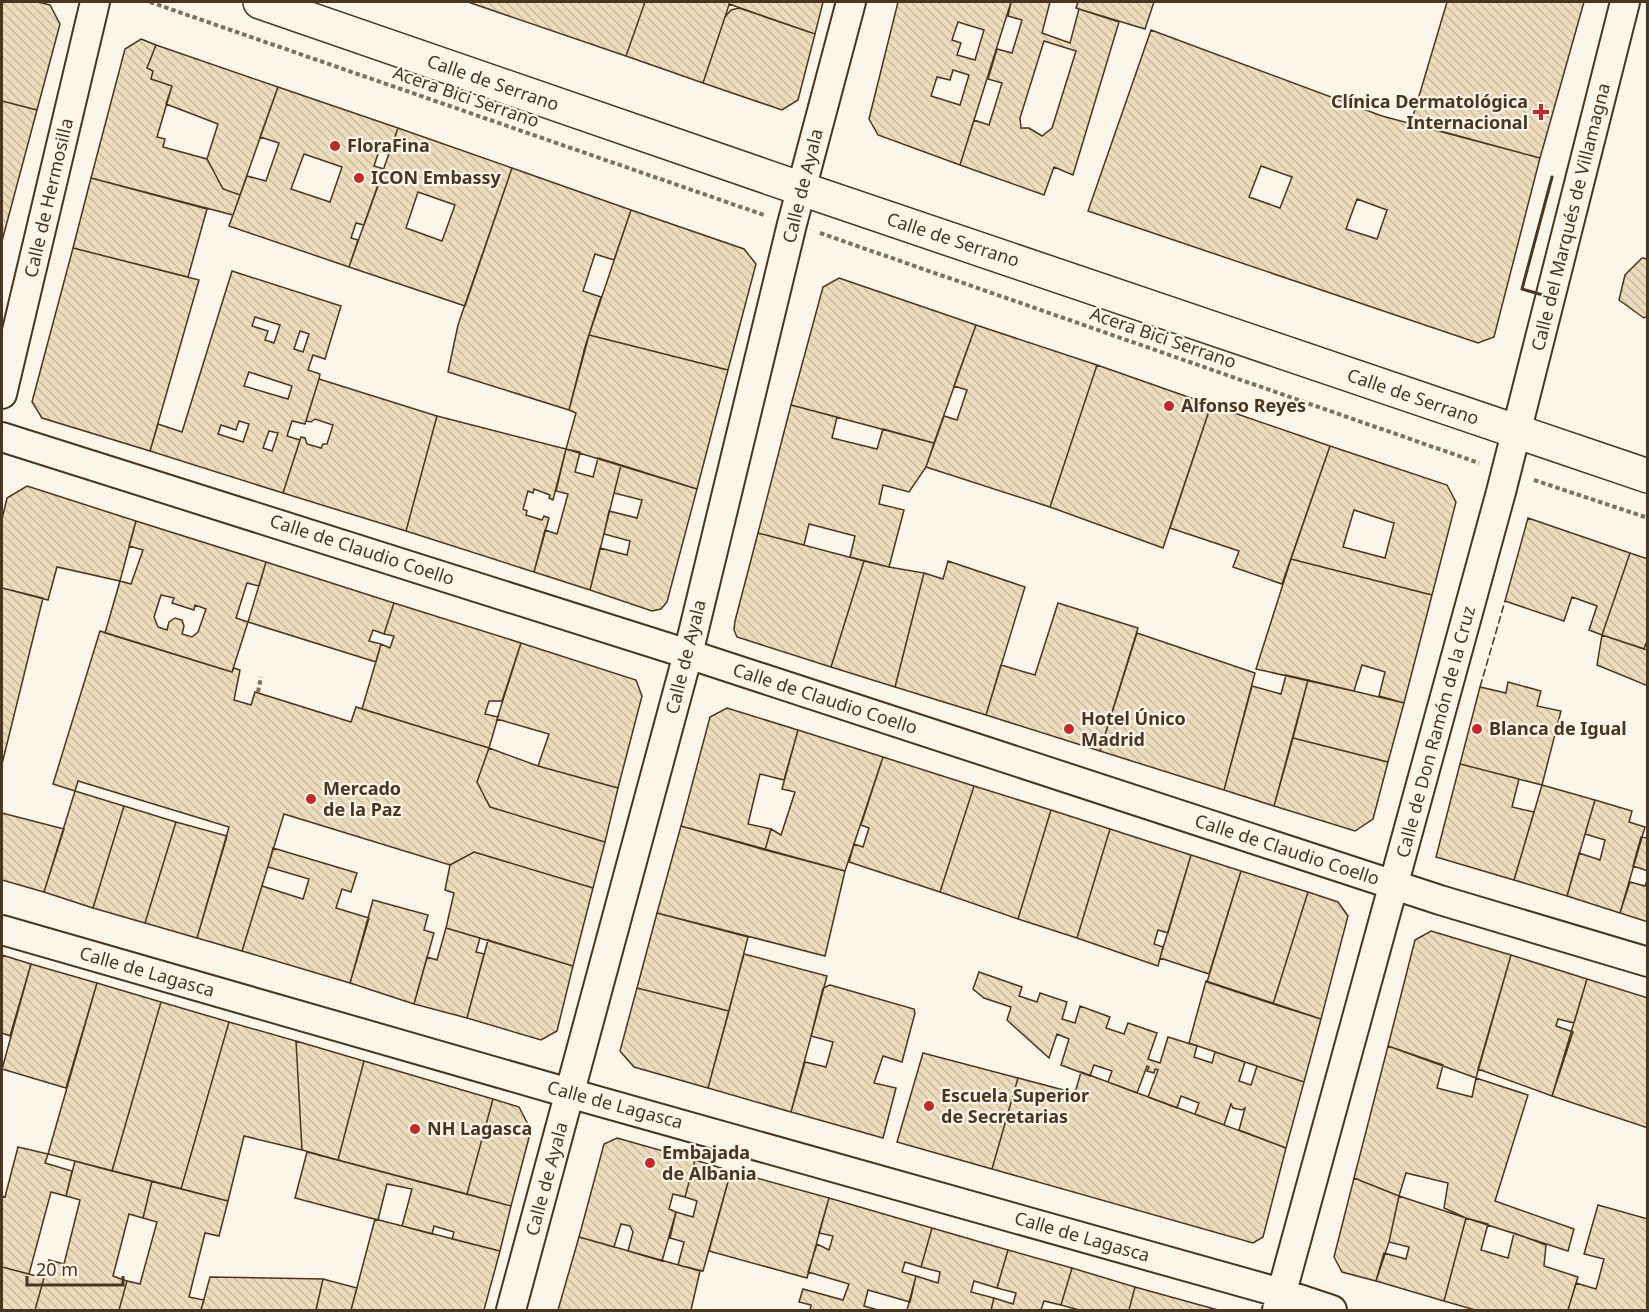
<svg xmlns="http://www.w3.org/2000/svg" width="1649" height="1312" viewBox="0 0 1649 1312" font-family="'Noto Sans',sans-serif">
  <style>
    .building { fill: url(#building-back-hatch); stroke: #4a3520; stroke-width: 1.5; fill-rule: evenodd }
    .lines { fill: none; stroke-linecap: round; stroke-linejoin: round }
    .street-casing { stroke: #4a3520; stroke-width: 32 }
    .secondary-casing { stroke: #4a3520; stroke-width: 36 }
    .path { stroke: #7f6f5c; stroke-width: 4; stroke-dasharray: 4.5 3; stroke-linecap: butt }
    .street { stroke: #fbf6e9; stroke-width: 28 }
    .secondary { stroke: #fbf6e9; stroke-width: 33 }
    .fence { stroke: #4a3520; stroke-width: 1.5; stroke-dasharray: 8 3; stroke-linecap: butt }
    .wall { stroke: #4a3520; stroke-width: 3 }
    .poi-dot { fill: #c62828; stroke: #fbf6e9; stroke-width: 2 }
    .labels { text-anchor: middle; stroke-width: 4.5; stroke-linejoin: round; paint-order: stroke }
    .street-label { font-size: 18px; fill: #4a3520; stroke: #fbf6e9 }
    .poi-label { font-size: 18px; font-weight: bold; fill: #4a3520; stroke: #fbf6e9; text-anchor: start }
  </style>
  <defs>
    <pattern id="building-back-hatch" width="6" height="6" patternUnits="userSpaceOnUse" patternTransform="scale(1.5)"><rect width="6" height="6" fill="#ecdcbc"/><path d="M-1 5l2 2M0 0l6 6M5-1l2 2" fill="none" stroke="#ccbda1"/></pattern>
  </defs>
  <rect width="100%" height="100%" fill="#fbf6e9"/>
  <path class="building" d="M 2,2 L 38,2 L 50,5 L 60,24 L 37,110 L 2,101 Z
    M 468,2 L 645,2 L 626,56 Z
    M 645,2 L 730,2 L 703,83 L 626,56 Z
    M 730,2 L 823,2 L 815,34 L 729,4 Z
    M 898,2 L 1011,2 L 960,165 L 878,135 L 869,119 ZM 958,22 L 984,30 L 975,60 L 957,55 L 961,43 L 952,40 ZM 953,70 L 969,75 L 960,105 L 931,96 L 937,77 L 950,80 Z
    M 1011,2 L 1050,2 L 1042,33 L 1070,43 L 1079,9 L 1119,22 L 1073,175 L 1054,167 L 1044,195 L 960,165 L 974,120 L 989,125 L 1002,83 L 988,79 L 997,49 L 1012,53 L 1022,20 L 1008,16 ZM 1044,41 L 1076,51 L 1052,128 L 1042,136 L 1029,128 L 1021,128 L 1020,118 Z
    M 1078,2 L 1154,2 L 1145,29 L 1079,9 L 1076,8 Z
    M 1447,2 L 1584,2 L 1540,158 L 1411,123 Z
    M 739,8 L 815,34 L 798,100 L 782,110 L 703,83 L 725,17 L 731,10 Z
    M 1151,30 L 1382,116 L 1540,158 L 1494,337 L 1478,343 L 1088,211 ZM 1261,166 L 1292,177 L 1280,208 L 1249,197 ZM 1357,199 L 1387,210 L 1377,239 L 1346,229 Z
    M 141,39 L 156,45 L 147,68 L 153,71 L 151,79 L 172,86 L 157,137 L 165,139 L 163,147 L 207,159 L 223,189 L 240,195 L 233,215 L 91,178 L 125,49 Z
    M 156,45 L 278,87 L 240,195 L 223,189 L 207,159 L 218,124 L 166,104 L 172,86 L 151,79 L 153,71 L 147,68 Z
    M 278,87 L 398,128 L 389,154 L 379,151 L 374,166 L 384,169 L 364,225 L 356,223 L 351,238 L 358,240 L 349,267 L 229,226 L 247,176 L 266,181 L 279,143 L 260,137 ZM 304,154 L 342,167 L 330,202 L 291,189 Z
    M 2,101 L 37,110 L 2,241 Z
    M 398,128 L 512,168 L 465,306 L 349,267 ZM 418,192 L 455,205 L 442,241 L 406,228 Z
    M 512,168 L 631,210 L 614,260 L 595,254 L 583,291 L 601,297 L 585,347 L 569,410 L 448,372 L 458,325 Z
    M 91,178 L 207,209 L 188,277 L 73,248 Z
    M 631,210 L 744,249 L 756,264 L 728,370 L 589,335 Z
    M 73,248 L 199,280 L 150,451 L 42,418 L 32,402 Z
    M 1642,258 L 1648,259 L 1648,316 L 1644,318 L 1619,300 L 1625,275 Z
    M 232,271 L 341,306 L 325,359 L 313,355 L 308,370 L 320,374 L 319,379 L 305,424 L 292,421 L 287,436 L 300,440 L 283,493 L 150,451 L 158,424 L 182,432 ZM 255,317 L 280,325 L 274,343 L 265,340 L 268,331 L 252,326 ZM 300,331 L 309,334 L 303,352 L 294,349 ZM 249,372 L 292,386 L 288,399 L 244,386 ZM 239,421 L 249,424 L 243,442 L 218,434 L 221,425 L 236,430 ZM 269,431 L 278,433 L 272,451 L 263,448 Z
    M 839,278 L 976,325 L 934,443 L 791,405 L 823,287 Z
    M 976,325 L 1097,365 L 1050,507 L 926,467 L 944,416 L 957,420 L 967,390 L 954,386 Z
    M 589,335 L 728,370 L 697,489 L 566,449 L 576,413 L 569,410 Z
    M 1097,365 L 1211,405 L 1163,548 L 1050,507 Z
    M 319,379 L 437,416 L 406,531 L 283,493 L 301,437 L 305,438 L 307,444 L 321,448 L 323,444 L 327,444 L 333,425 L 315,419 L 311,422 L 306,421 Z
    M 791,405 L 837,417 L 832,438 L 877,449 L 883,429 L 934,443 L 926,467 L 909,492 L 883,485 L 879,504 L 904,510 L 889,567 L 850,557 L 855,536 L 809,524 L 804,545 L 758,533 Z
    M 1211,405 L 1330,446 L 1282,584 L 1233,567 L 1239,551 L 1170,528 Z
    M 437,416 L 566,449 L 553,500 L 549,498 L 550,495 L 534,489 L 533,493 L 528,491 L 523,509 L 527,511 L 526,515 L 542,520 L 544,516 L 549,518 L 534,572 L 406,531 Z
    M 1330,446 L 1447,485 L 1456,502 L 1432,595 L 1291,559 ZM 1354,510 L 1394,523 L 1385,558 L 1343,547 Z
    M 566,449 L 580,452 L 575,472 L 593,477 L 598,458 L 621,465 L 590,590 L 534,572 L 545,530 L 557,534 L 568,494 L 556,491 Z
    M 621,465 L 697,489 L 667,602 L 661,609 L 652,611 L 590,590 L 600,548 L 627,555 L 630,541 L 604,534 L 609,511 L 637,518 L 642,500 L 614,493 Z
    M 27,486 L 136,521 L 120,581 L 57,567 L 48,600 L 2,588 L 2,519 L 7,498 Z
    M 1528,518 L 1630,553 L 1602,635 L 1589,630 L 1597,606 L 1572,597 L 1564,621 L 1505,601 Z
    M 136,521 L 266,562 L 259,586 L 247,583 L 236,618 L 248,622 L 232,672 L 105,633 L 120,581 L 131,584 L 143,550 L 129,546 ZM 161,595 L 174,598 L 172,603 L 194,610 L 195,605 L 206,609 L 198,632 L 192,637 L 182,634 L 184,626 L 182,620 L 175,618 L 169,622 L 167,630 L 158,627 L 154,617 Z
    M 758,533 L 864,561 L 831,667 L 737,637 L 734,630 L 735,621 Z
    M 1630,553 L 1648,559 L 1648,638 L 1644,649 L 1602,635 Z
    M 1291,559 L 1432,595 L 1404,703 L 1379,696 L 1385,672 L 1362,665 L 1354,691 L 1256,669 Z
    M 864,561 L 889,567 L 924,573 L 895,687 L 831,667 Z
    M 948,561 L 1025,587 L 986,715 L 895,687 L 924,573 L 943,579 Z
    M 266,562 L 394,603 L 384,634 L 373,630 L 369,641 L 381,644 L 376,662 L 248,622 Z
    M 2,588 L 43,598 L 2,764 Z
    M 394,603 L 521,643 L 502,701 L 489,701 L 485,714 L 498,717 L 489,748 L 362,709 L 381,644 L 390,648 L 394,636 L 384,634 Z
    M 1058,603 L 1138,628 L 1100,751 L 986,715 L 1001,665 L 1035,675 Z
    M 100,631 L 232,672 L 234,668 L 240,670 L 234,700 L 251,705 L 255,692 L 351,722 L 356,707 L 489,748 L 477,782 L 490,807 L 605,842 L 593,888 L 474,852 L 450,865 L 284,814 L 242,951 L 197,938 L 229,827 L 78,781 L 75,791 L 53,784 Z
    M 1137,633 L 1255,673 L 1224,790 L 1100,751 Z
    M 1602,635 L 1648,650 L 1648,686 L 1597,665 Z
    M 521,643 L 636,680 L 642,696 L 618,788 L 538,766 L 549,734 L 497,719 Z
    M 1286,675 L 1308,680 L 1274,806 L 1224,790 L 1252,686 L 1281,694 Z
    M 1308,680 L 1404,703 L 1388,762 L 1293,738 Z
    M 1508,682 L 1541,691 L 1537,706 L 1561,711 L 1542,785 L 1460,764 L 1480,687 L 1506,693 Z
    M 727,708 L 798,730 L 784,780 L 760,774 L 748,824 L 771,829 L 765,850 L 681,826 L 710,717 Z
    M 798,730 L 883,757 L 845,871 L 765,850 L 771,829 L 781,835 L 795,792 L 782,789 Z
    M 1293,738 L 1388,762 L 1373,819 L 1355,831 L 1274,806 Z
    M 489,748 L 538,766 L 618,788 L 605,842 L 490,807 L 477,782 Z
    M 883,757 L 974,786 L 940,892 L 849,862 L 854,844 L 863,847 L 869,828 L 861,825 Z
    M 1460,764 L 1519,779 L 1512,807 L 1534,812 L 1514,880 L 1436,857 Z
    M 1542,785 L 1595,800 L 1567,896 L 1514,880 Z
    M 974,786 L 1051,810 L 1018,919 L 940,892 Z
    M 75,791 L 124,806 L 93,908 L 44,892 Z
    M 1595,800 L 1632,811 L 1629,822 L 1645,827 L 1620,913 L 1567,896 L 1579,853 L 1600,860 L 1605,840 L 1585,834 Z
    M 124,806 L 176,822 L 145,923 L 93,908 Z
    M 1051,810 L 1110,829 L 1077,938 L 1018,919 Z
    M 2,813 L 64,829 L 44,892 L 2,880 Z
    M 176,822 L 227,836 L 197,938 L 145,923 Z
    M 681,826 L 845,871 L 825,956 L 657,913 Z
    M 1110,829 L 1191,855 L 1168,933 L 1158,930 L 1154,944 L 1163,947 L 1158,966 L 1077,938 Z
    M 1641,837 L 1648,838 L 1648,871 L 1633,866 Z
    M 273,848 L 357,873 L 351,892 L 342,889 L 336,908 L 369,918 L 350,983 L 242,951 L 262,886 L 303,899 L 309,879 L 268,867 Z
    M 474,852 L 593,888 L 573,966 L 446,928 L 454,893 L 445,890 L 450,865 Z
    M 1191,855 L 1241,871 L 1209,974 L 1160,958 Z
    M 1241,871 L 1308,892 L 1273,1004 L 1207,982 Z
    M 1648,878 L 1648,922 L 1620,913 L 1630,882 L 1645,886 Z
    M 1308,892 L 1338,902 L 1348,916 L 1321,1019 L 1273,1004 Z
    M 373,900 L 428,915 L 424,930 L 434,933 L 414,1004 L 350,983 Z
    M 657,913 L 748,937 L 729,1011 L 637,988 Z
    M 446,928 L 480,938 L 476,952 L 484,954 L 467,1018 L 414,1004 L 427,957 L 437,960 Z
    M 1431,931 L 1511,955 L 1476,1078 L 1388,1046 L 1415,940 Z
    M 488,940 L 573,966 L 557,1031 L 541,1040 L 467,1018 Z
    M 744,954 L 827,976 L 791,1112 L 708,1088 Z
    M 2,955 L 31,964 L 10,1036 L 2,1033 Z
    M 1511,955 L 1587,979 L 1574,1023 L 1558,1019 L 1556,1026 L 1573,1032 L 1552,1096 L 1478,1069 Z
    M 31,964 L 97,983 L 66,1088 L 2,1069 Z
    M 979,972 L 1022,987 L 1019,996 L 1037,1002 L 1040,993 L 1067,1002 L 1062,1019 L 1075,1023 L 1080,1006 L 1110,1017 L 1106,1028 L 1124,1034 L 1128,1023 L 1157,1033 L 1148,1059 L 1160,1063 L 1168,1037 L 1197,1046 L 1194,1057 L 1212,1063 L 1215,1052 L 1245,1062 L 1239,1081 L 1251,1085 L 1257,1066 L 1304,1082 L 1286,1148 L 1239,1130 L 1245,1108 L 1242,1110 L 1233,1108 L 1231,1104 L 1224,1125 L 1195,1114 L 1199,1103 L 1181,1096 L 1177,1108 L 1148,1097 L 1158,1070 L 1155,1069 L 1154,1073 L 1147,1071 L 1149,1067 L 1147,1066 L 1137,1093 L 1108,1082 L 1112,1071 L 1094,1065 L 1090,1076 L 1061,1065 L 1069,1039 L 1057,1034 L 1049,1058 L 1007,1020 L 1011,1007 L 984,998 L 973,989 Z
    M 1587,979 L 1648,998 L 1648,1128 L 1552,1096 Z
    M 1206,981 L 1321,1019 L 1304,1082 L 1189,1043 Z
    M 97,983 L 161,1002 L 112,1171 L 48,1154 Z
    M 830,985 L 914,1009 L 915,1013 L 902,1062 L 883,1056 L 874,1083 L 896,1088 L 883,1138 L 791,1112 L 805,1062 L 826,1067 L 833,1042 L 811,1036 L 823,988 Z
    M 637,988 L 729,1011 L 708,1088 L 634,1067 L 620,1051 Z
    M 161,1002 L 229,1022 L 181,1189 L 112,1171 Z
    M 229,1022 L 296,1041 L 302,1150 L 244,1136 L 228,1201 L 181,1189 Z
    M 296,1041 L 364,1061 L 338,1160 L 302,1150 Z
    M 1388,1046 L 1443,1065 L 1437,1088 L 1472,1097 L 1476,1078 L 1528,1095 L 1495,1201 L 1574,1229 L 1568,1251 L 1466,1218 L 1444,1208 L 1448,1183 L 1406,1173 L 1399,1196 L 1354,1178 Z
    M 923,1053 L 1018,1078 L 992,1169 L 897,1142 Z
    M 364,1061 L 493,1099 L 467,1194 L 338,1160 Z
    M 1081,1072 L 1286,1148 L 1263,1237 L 1253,1243 L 992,1169 L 1018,1078 L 1075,1093 Z
    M 493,1099 L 519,1107 L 531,1130 L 511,1206 L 467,1194 Z
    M 617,1138 L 695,1160 L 685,1197 L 673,1194 L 669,1209 L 676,1212 L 662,1261 L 628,1251 L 633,1232 L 630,1226 L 621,1224 L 614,1247 L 579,1237 L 604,1144 Z
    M 18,1147 L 48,1154 L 45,1163 L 72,1171 L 66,1196 L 51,1192 L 29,1274 L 2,1267 L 2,1196 L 5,1197 Z
    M 307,1152 L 511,1206 L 500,1251 L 452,1239 L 454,1232 L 434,1226 L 432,1234 L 402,1226 L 412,1189 L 387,1184 L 378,1220 L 295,1198 Z
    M 695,1160 L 731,1171 L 703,1271 L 678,1265 L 684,1242 L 670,1238 L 676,1212 L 693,1217 L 697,1201 L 685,1197 Z
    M 75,1161 L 152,1181 L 143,1218 L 129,1214 L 113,1276 L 127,1281 L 119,1310 L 35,1310 L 49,1260 L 64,1264 L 80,1200 L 66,1196 Z
    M 731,1171 L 829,1198 L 807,1278 L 709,1251 Z
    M 1354,1178 L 1399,1196 L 1389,1242 L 1376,1281 L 1342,1272 L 1334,1257 Z
    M 152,1181 L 228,1201 L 219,1236 L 205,1233 L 189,1297 L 204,1300 L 201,1310 L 119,1310 L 127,1281 L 140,1284 L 157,1222 L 143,1218 Z
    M 1399,1196 L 1466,1218 L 1444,1301 L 1376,1281 L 1384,1253 L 1406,1259 L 1409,1247 L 1389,1242 Z
    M 829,1198 L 932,1228 L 921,1267 L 905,1262 L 902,1272 L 916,1276 L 910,1302 L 868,1290 L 864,1306 L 878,1310 L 810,1310 L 811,1305 L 799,1302 L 803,1289 L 843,1300 L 849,1284 L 808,1272 L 817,1244 L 829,1250 L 833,1236 L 819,1233 Z
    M 1598,1205 L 1648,1219 L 1648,1310 L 1568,1310 L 1576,1283 L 1596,1289 L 1604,1259 L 1584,1254 Z
    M 1466,1218 L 1488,1224 L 1481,1250 L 1508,1258 L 1514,1233 L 1546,1245 L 1544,1266 L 1578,1277 L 1568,1310 L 1475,1310 L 1444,1301 Z
    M 375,1219 L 500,1251 L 484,1310 L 351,1310 Z
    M 932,1228 L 1008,1250 L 997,1288 L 974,1281 L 971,1292 L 994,1298 L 991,1310 L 907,1310 L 916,1276 L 938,1283 L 940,1272 L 921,1267 Z
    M 579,1237 L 700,1271 L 691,1310 L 558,1310 Z
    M 1008,1250 L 1072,1268 L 1061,1305 L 1044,1301 L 1041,1310 L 991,1310 L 994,1298 L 1013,1304 L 1016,1293 L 997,1288 Z
    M 2,1267 L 44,1278 L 35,1310 L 2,1310 Z
    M 1072,1268 L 1135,1287 L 1129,1310 L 1079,1310 L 1061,1305 Z
    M 210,1277 L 323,1279 L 316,1310 L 201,1310 Z
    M 323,1279 L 357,1288 L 351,1310 L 316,1310 Z
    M 1135,1287 L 1218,1310 L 1129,1310 Z"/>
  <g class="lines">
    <g class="street-casing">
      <path id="street" d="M 2,394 L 95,2
        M 2,437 L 688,654 L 1440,900 L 1648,962
        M 2,930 L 569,1093 L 1281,1293 L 1332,1310
        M 511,1310 L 688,654 L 792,224 L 851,2
        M 1277,1310 L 1501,492 L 1625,2"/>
    </g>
    <g class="secondary-casing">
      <path id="secondary" d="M 260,2 L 802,189 L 1648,476"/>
    </g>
    <path class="path" d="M 150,2 L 764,215
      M 820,233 L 1479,463
      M 1534,480 L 1648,518
      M 258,692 L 261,677"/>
    <use href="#street" class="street"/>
    <use href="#secondary" class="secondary"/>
    <path class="fence" d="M 1480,687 L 1505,601"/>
    <path class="wall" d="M 1543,295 L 1522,289 L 1552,177"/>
  </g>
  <g class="poi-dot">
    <path d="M1538 103h6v6h6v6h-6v6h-6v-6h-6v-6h6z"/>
    <circle cx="335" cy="146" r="6"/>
    <circle cx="359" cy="178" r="6"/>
    <circle cx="1169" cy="406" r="6"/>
    <circle cx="1069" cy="729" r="6"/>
    <circle cx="1477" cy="729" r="6"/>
    <circle cx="311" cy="799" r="6"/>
    <circle cx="929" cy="1106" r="6"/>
    <circle cx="415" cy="1129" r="6"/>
    <circle cx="650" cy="1163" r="6"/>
  </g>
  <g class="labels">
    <g class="street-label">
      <text transform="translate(493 83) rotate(19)" y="6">Calle de Serrano</text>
      <text transform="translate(466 97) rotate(19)" y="6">Acera Bici Serrano</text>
      <text transform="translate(803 186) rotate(-76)" y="6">Calle de Ayala</text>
      <text transform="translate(49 198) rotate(-77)" y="6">Calle de Hermosilla</text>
      <text transform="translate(1571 217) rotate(-76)" y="6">Calle del Marqués de Villamagna</text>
      <text transform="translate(953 240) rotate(18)" y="6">Calle de Serrano</text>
      <text transform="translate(1163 338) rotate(19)" y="6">Acera Bici Serrano</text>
      <text transform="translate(1413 397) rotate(19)" y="6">Calle de Serrano</text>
      <text transform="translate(362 550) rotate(18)" y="6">Calle de Claudio Coello</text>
      <text transform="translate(686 657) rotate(-76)" y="6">Calle de Ayala</text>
      <text transform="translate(825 699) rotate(18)" y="6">Calle de Claudio Coello</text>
      <text transform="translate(1436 732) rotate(-75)" y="6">Calle de Don Ramón de la Cruz</text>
      <text transform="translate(1287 850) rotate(18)" y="6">Calle de Claudio Coello</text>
      <text transform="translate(147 972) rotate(16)" y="6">Calle de Lagasca</text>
      <text transform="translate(615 1105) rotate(15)" y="6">Calle de Lagasca</text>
      <text transform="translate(547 1179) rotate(-75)" y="6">Calle de Ayala</text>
      <text transform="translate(1082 1237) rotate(16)" y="6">Calle de Lagasca</text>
    </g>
    <g class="poi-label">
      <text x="1528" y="108" text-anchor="end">Clínica Dermatológica<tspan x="1528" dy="21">Internacional</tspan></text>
      <text x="347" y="152">FloraFina</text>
      <text x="371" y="184">ICON Embassy</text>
      <text x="1181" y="412">Alfonso Reyes</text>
      <text x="1081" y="725">Hotel Único<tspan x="1081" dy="21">Madrid</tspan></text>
      <text x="1489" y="735">Blanca de Igual</text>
      <text x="323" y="795">Mercado<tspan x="323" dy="21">de la Paz</tspan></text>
      <text x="941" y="1102">Escuela Superior<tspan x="941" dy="21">de Secretarias</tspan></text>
      <text x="427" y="1135">NH Lagasca</text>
      <text x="662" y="1159">Embajada<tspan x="662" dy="21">de Albania</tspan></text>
    </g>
  </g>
  <rect width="1649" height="1312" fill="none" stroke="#4a3520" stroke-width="6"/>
  <path d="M27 1276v9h96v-9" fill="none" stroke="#4a3520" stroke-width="3"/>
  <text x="36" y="1276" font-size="18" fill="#4a3520" stroke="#fbf6e9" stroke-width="4.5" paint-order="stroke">20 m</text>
</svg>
